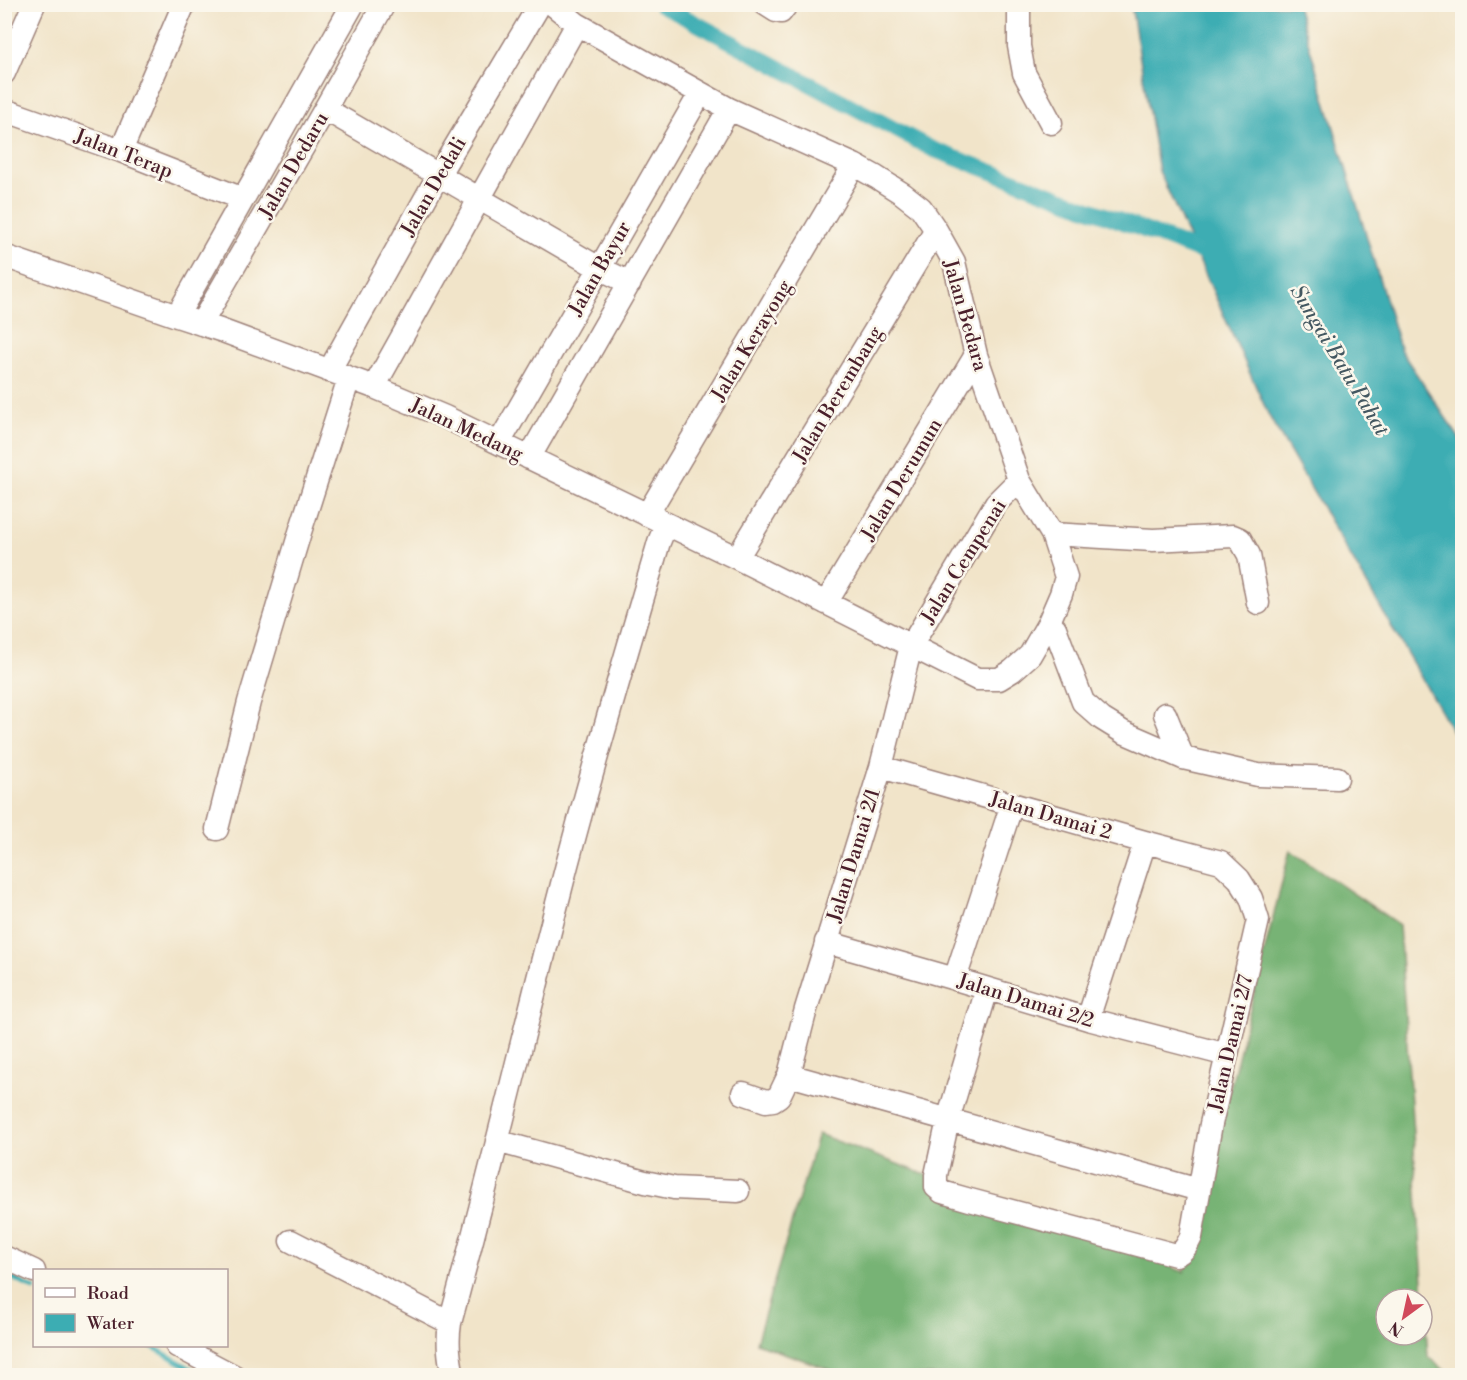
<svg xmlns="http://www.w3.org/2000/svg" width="1467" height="1380" viewBox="0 0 1467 1380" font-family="'Libre Bodoni',serif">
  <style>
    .forest { fill: #77b374; stroke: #606950; stroke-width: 1.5; fill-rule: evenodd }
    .water { fill: #3cadb3; stroke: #43666f; stroke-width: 1.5 }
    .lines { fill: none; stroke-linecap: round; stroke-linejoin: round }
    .stream { stroke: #3cadb3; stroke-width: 4.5 }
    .canal { stroke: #3cadb3; stroke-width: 16 }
    .minor-casing { stroke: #9e827a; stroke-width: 25 }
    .minor { stroke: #fff; stroke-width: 22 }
    .labels { text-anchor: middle; stroke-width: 5; stroke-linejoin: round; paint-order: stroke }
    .street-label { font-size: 20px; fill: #4a1f2b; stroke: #fbf7ec }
    .water-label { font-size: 21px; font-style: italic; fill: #445861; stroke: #fbf7ec }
  </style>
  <rect width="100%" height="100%" fill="#fbf7ec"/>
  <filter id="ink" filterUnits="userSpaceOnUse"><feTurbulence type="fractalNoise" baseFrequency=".0167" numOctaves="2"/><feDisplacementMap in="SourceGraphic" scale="12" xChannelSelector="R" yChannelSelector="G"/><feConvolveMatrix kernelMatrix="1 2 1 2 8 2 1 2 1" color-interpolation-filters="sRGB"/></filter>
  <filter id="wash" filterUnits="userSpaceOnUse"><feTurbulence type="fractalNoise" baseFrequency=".008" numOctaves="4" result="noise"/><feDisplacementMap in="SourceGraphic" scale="24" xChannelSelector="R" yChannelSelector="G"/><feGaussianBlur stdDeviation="1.35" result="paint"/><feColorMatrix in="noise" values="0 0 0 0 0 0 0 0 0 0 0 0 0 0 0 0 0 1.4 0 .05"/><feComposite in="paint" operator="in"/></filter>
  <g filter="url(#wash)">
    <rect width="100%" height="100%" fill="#f1e4c9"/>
    <path class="forest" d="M 1290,850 L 1399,925 L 1428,1357 L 1451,1375 L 845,1375 L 756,1343 L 818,1134 L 1184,1272 ZM 1386,1299 L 1422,1299 L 1422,1335 L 1386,1335 Z"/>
    <path class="water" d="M 1131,5 L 1297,5 L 1401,351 L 1462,442 L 1462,748 L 1269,416 L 1159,171 Z"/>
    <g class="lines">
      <path class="stream" d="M 4,1274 L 34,1289
        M 151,1346 L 204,1376"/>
      <path class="canal" d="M 660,4 L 932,149 L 1215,257"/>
    </g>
  </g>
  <g filter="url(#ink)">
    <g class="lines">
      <g class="minor-casing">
        <path id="minor" d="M 765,4 L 776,11 L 781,12 L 787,4
          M 1019,4 L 1019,46 L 1024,73 L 1051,123
          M 4,73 L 34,4
          M 325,109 L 599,268 L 630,283
          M 4,110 L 121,151 L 243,199
          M 121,151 L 184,4
          M 4,256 L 177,316 L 220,330 L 374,387 L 445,417 L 737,558 L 977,679 L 999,679 L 1012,671 L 1030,655 L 1048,624 L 1061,594 L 1066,577 L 1052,534 L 1019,480 L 976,355 L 954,262 L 936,230 L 921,208 L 903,194 L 876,177 L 854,165 L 729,109 L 577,24 L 552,4
          M 177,316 L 353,4
          M 201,324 L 325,109 L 384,4
          M 329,371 L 439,174 L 540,4
          M 374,387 L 577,24
          M 499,443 L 700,94
          M 529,458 L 729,109
          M 647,515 L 854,165
          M 1052,534 L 1153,540 L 1233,536 L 1240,539 L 1249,555 L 1258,603
          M 737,558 L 936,230
          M 826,603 L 976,355
          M 1048,624 L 1055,628 L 1083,702 L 1102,719 L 1123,732 L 1183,758 L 1258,775 L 1337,778
          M 1165,714 L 1183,758
          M 881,767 L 1145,842 L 1221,862 L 1239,879 L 1251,898 L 1258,920 L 1211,1124 L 1191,1237 C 1187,1245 1185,1251 1176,1255 L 970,1200 L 942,1192 L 936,1187 L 936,1175 L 948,1120 L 987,989
          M 217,829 L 249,702 L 300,532 L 349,378
          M 826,942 L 955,979 L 1088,1019 L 1227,1055
          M 955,979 L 1012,804
          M 1088,1019 L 1145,842
          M 789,1075 L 1199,1190
          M 743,1093 L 766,1101 L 773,1100 L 779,1096 L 789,1075 L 806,1009 L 881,767 L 911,646 L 996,503 L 1019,480
          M 497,1141 L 645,1182 L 674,1188 L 738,1191
          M 291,1241 L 450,1323
          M 4,1257 L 34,1271
          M 177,1346 L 234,1376
          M 453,1376 C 449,1357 447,1342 450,1323 C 489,1180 523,1035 560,892 C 590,774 625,659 659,542 L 666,525"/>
      </g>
      <use href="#minor" class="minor"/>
    </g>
  </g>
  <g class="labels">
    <g class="street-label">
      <text transform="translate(124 153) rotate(21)" y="7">Jalan Terap</text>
      <text transform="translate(293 165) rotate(-60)" y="7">Jalan Dedaru</text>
      <text transform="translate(433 186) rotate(-60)" y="7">Jalan Dedali</text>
      <text transform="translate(599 268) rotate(-60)" y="7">Jalan Bayur</text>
      <text transform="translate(966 315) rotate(74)" y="7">Jalan Bedara</text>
      <text transform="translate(751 340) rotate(-59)" y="7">Jalan Kerayong</text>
      <text transform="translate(837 394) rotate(-59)" y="7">Jalan Berembang</text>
      <text transform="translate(467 429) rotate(25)" y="7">Jalan Medang</text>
      <text transform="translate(901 479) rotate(-59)" y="7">Jalan Derumun</text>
      <text transform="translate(963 561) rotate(-58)" y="7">Jalan Cempenai</text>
      <text transform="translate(1051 815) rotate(16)" y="7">Jalan Damai 2</text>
      <text transform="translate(853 855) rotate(-73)" y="7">Jalan Damai 2/1</text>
      <text transform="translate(1026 1000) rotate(17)" y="7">Jalan Damai 2/2</text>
      <text transform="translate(1230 1043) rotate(-77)" y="7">Jalan Damai 2/7</text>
    </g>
    <g class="water-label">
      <text transform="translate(1340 360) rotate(59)" y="7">Sungai Batu Pahat</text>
    </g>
  </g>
  <rect width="1467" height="1380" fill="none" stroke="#fbf7ec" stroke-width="24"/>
  <rect x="33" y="1269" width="195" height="78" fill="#fbf7ec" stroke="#b4a19f" stroke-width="1.5"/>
  <rect x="45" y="1288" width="30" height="9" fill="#ffffff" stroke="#b4a19f" stroke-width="1.5"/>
  <text x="87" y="1299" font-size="18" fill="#4a1f2b">Road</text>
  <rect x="45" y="1314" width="30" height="18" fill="#3cadb3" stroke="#b4a19f" stroke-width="1.5"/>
  <text x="87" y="1329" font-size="18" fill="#4a1f2b">Water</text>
  <g transform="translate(1404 1317) rotate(213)"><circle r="28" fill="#fbf7ec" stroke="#b4a19f" stroke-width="1.5"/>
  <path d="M0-4.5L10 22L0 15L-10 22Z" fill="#d1495b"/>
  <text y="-9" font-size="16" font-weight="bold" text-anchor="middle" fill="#4a1f2b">N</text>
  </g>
</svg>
